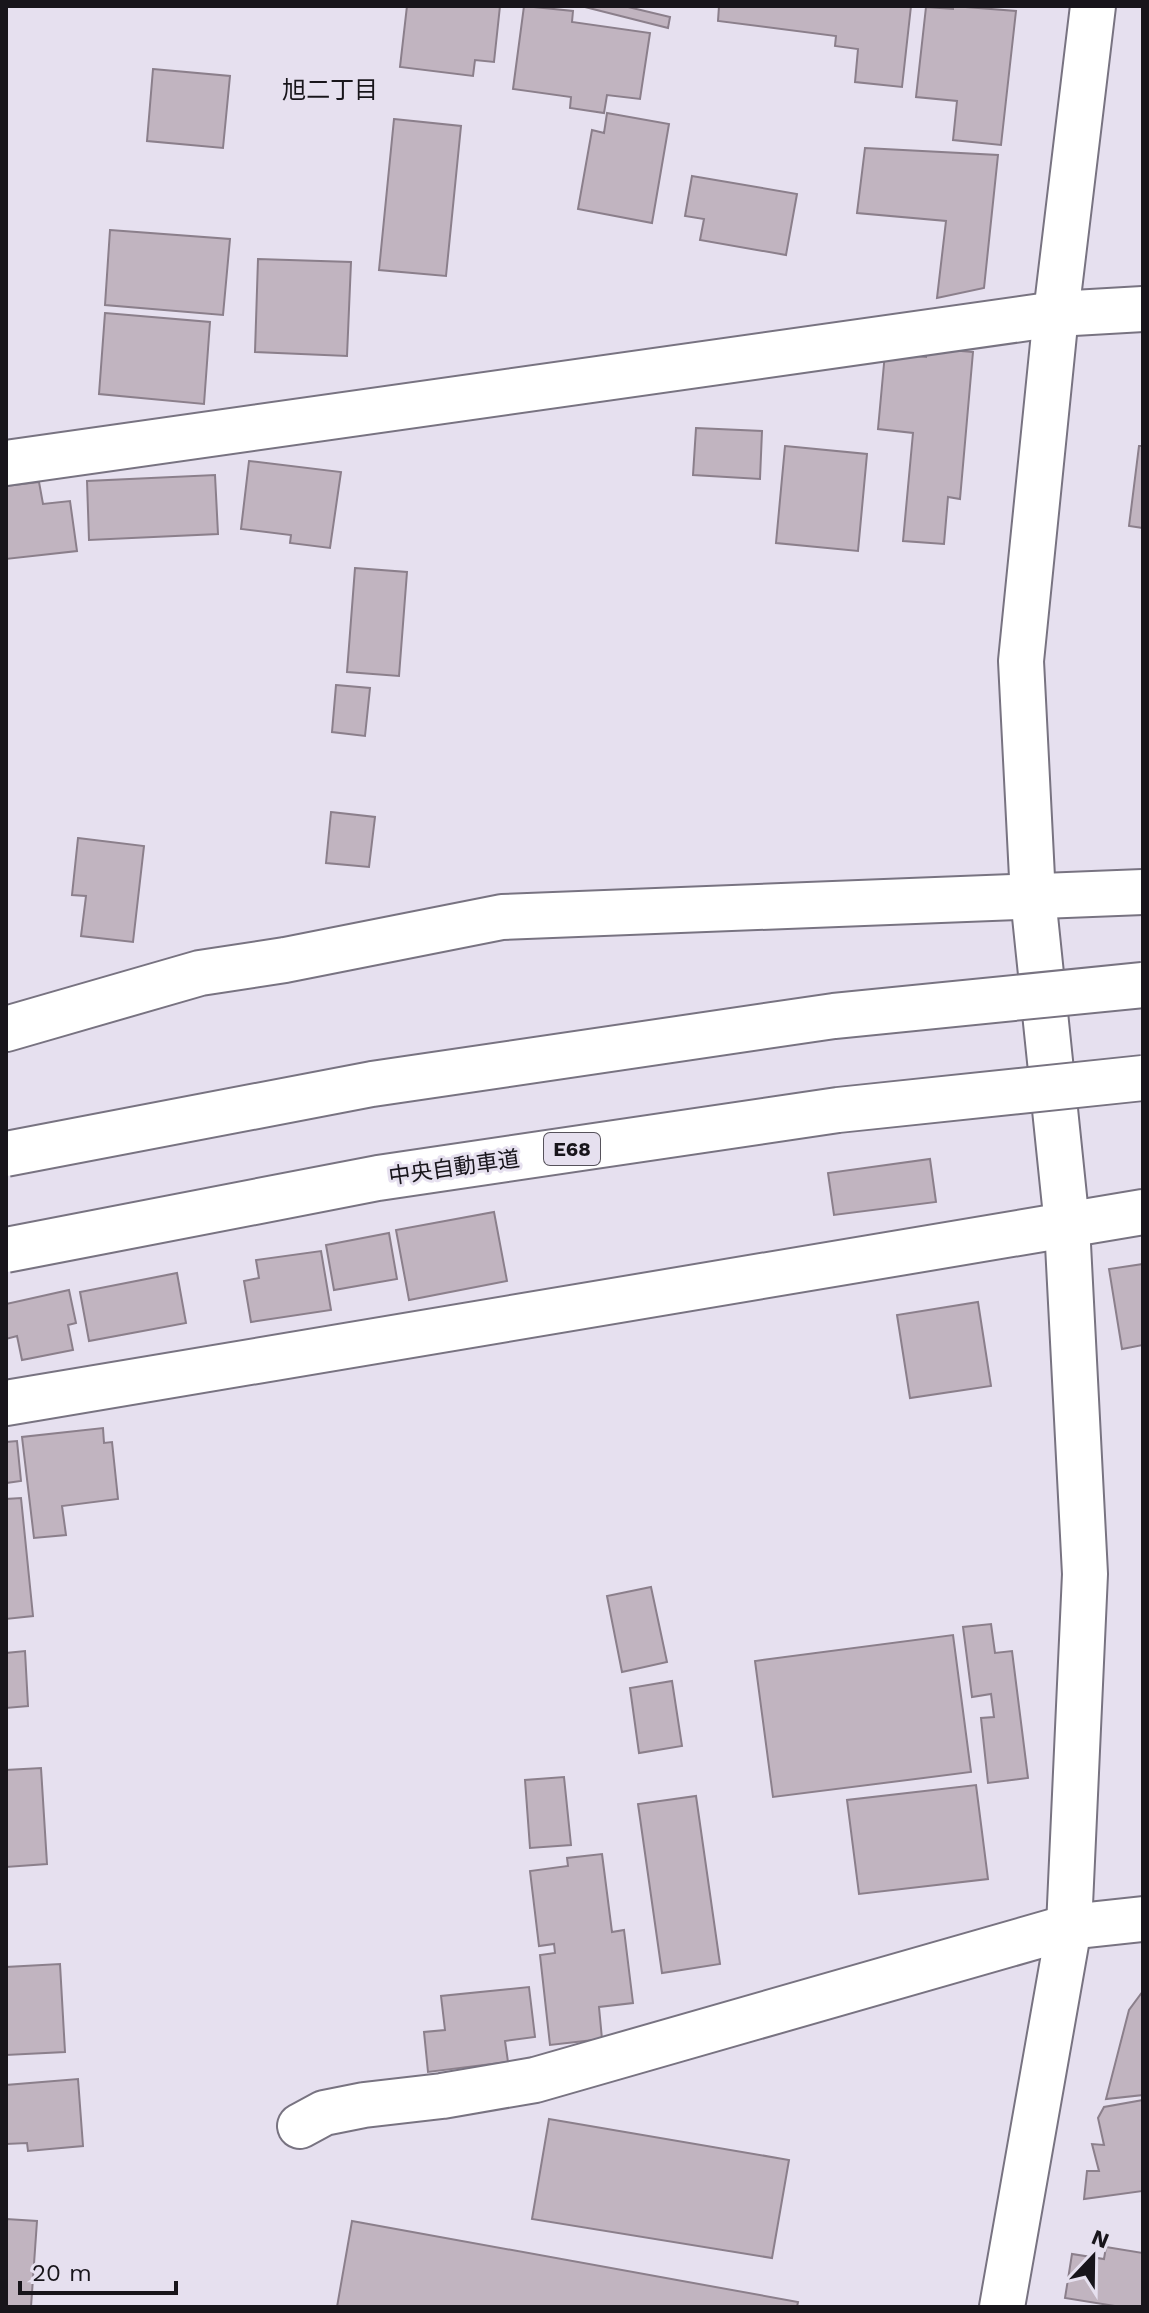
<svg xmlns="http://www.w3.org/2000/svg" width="1149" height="2313" viewBox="0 0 1149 2313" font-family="'Work Sans','Noto Sans JP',sans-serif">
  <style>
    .building { fill: #c1b4c0; stroke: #8b7f8b; stroke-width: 2 }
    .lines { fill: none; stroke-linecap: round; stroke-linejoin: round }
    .minor-casing { stroke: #787381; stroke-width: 48 }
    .tertiary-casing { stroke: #787381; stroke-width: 48 }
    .minor { stroke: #fff; stroke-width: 44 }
    .tertiary { stroke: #fff; stroke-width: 44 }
    .motorway-bridge-casing { stroke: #787381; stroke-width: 48; stroke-linecap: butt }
    .motorway-bridge { stroke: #fff; stroke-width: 44 }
    .labels { text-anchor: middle; stroke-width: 6; stroke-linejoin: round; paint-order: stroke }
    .shield { fill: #e6e0ef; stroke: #56525b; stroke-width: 2 }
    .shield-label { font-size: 20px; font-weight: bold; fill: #18151b }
    .street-label { font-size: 22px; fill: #18151b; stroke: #e6e0ef }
    .neighbourhood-label { font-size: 24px; fill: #18151b; stroke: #e6e0ef }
  </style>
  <rect width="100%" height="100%" fill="#e6e0ef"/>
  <path class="building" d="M 407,6 L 500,6 L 494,62 L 475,60 L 473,76 L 400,67 Z
    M 524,6 L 573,11 L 572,22 L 650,33 L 640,99 L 607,95 L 604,113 L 570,108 L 571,97 L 513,89 Z
    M 581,6 L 624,6 L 670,17 L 668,28 Z
    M 719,6 L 911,6 L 902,87 L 855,82 L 858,49 L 835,46 L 836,36 L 718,21 Z
    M 953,6 L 1016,11 L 1001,145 L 953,140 L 957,101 L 916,97 L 926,7 L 953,9 Z
    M 153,69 L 230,76 L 223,148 L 147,141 Z
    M 607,113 L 669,124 L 652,223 L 578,209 L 592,130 L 604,133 Z
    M 394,119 L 461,126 L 446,276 L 379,270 Z
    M 865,148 L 998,155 L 984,288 L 937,298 L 946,221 L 857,213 Z
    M 692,176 L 797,194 L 786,255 L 700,240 L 704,219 L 685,216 Z
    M 110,230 L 230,239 L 223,315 L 105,305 Z
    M 258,259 L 351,262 L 347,356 L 255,352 Z
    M 105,313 L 210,322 L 204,404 L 99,394 Z
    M 926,348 L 973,352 L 960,499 L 948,497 L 944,544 L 903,541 L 913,433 L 878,429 L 885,353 L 926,357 Z
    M 696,428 L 762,431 L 760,479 L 693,475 Z
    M 785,446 L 867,454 L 858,551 L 776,543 Z
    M 1139,446 L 1143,446 L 1143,528 L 1129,526 Z
    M 249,461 L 341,472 L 330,548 L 290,543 L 291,535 L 241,529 Z
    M 215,475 L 218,534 L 89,540 L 87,481 Z
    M 39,482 L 43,504 L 70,501 L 77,551 L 6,559 L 6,486 Z
    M 355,568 L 407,572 L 399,676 L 347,672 Z
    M 336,685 L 370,688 L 365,736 L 332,732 Z
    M 331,812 L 375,817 L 369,867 L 326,863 Z
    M 78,838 L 144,846 L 133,942 L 81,936 L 86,896 L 72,895 Z
    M 930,1159 L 936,1202 L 834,1215 L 828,1173 Z
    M 494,1212 L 507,1281 L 409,1300 L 396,1230 Z
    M 389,1233 L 397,1279 L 334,1290 L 326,1245 Z
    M 321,1251 L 331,1310 L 251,1322 L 244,1281 L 259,1278 L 256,1260 Z
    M 1143,1264 L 1143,1345 L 1122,1349 L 1109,1269 Z
    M 177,1273 L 186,1323 L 89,1341 L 80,1292 Z
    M 69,1290 L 76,1323 L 68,1325 L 73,1350 L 22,1360 L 17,1336 L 6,1339 L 6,1304 Z
    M 978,1302 L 991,1386 L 910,1398 L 897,1315 Z
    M 103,1428 L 104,1443 L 112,1442 L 118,1499 L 62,1506 L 66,1535 L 34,1538 L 22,1437 Z
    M 17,1441 L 21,1481 L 6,1483 L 6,1442 Z
    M 21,1498 L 33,1616 L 6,1619 L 6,1499 Z
    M 651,1587 L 667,1662 L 622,1672 L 607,1596 Z
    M 991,1624 L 995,1653 L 1012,1651 L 1028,1778 L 988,1783 L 981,1718 L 994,1717 L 991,1694 L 972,1697 L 963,1627 Z
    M 953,1635 L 971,1772 L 773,1797 L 755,1661 Z
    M 25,1651 L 28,1706 L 6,1708 L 6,1653 Z
    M 672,1681 L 682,1746 L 639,1753 L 630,1688 Z
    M 41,1768 L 47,1864 L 6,1867 L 6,1770 Z
    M 564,1777 L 571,1845 L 530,1848 L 525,1780 Z
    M 976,1785 L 988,1879 L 859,1894 L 847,1800 Z
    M 696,1796 L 720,1964 L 662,1973 L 638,1804 Z
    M 602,1854 L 612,1932 L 624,1930 L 633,2003 L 599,2007 L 602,2039 L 550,2045 L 540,1955 L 555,1953 L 554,1944 L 539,1946 L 530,1871 L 568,1866 L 567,1858 Z
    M 60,1964 L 65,2052 L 6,2055 L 6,1967 Z
    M 529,1987 L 535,2037 L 505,2041 L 508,2062 L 428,2072 L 424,2032 L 445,2030 L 441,1996 Z
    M 1143,1991 L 1143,2095 L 1106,2099 L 1129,2010 Z
    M 78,2079 L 83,2146 L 28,2151 L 27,2143 L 6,2144 L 6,2085 Z
    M 1143,2100 L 1143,2191 L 1084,2199 L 1087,2171 L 1099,2171 L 1092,2144 L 1104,2145 L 1098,2118 L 1104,2107 Z
    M 549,2119 L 789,2160 L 772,2258 L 532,2219 Z
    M 6,2219 L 37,2221 L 31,2307 L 6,2307 Z
    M 352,2221 L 798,2302 L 797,2307 L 337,2307 Z
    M 1106,2247 L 1143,2253 L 1143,2307 L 1121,2307 L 1065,2298 L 1072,2254 L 1104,2259 Z"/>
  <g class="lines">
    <g class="minor-casing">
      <path id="minor" d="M 6,463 L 1056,314 L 1143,309
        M 6,1029 L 200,973 L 285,960 L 502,917 L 1143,892
        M 6,1403 L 1143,1212
        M 300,2126 L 324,2113 L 364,2105 L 442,2096 L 535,2080 L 1069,1927 L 1143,1919"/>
    </g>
    <g class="tertiary-casing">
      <path id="tertiary" d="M 1002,2307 L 1069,1927 L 1085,1574 L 1067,1225 L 1033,897 L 1021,661 L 1056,314 L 1093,6"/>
    </g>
    <use href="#minor" class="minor"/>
    <use href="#tertiary" class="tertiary"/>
    <g class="motorway-bridge-casing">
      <path id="motorway-bridge" d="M 6,1154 L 372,1084 L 834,1016 L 1143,985
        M 6,1250 L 378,1178 L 838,1110 L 1143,1078"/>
    </g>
    <use href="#motorway-bridge" class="motorway-bridge"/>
  </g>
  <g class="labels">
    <rect class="shield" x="544" y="1133" width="56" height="32" rx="6"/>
    <g class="shield-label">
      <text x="572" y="1156">E68</text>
    </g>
    <g class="street-label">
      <text transform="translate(454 1167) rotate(-8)" y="8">中央自動車道</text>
    </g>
    <g class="neighbourhood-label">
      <text x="330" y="98">旭二丁目</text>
    </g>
  </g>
  <rect width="1149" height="2313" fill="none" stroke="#18151b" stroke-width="16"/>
  <g transform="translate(1093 2257) rotate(22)" stroke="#e6e0ef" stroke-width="6" paint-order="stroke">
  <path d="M0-6L14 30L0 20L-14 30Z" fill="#18151b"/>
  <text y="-12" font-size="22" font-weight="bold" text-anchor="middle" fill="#18151b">N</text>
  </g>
  <path d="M20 2281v12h156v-12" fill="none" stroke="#18151b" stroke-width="4"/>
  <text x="32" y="2281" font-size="24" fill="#18151b" stroke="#e6e0ef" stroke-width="6" paint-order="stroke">20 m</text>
</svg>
